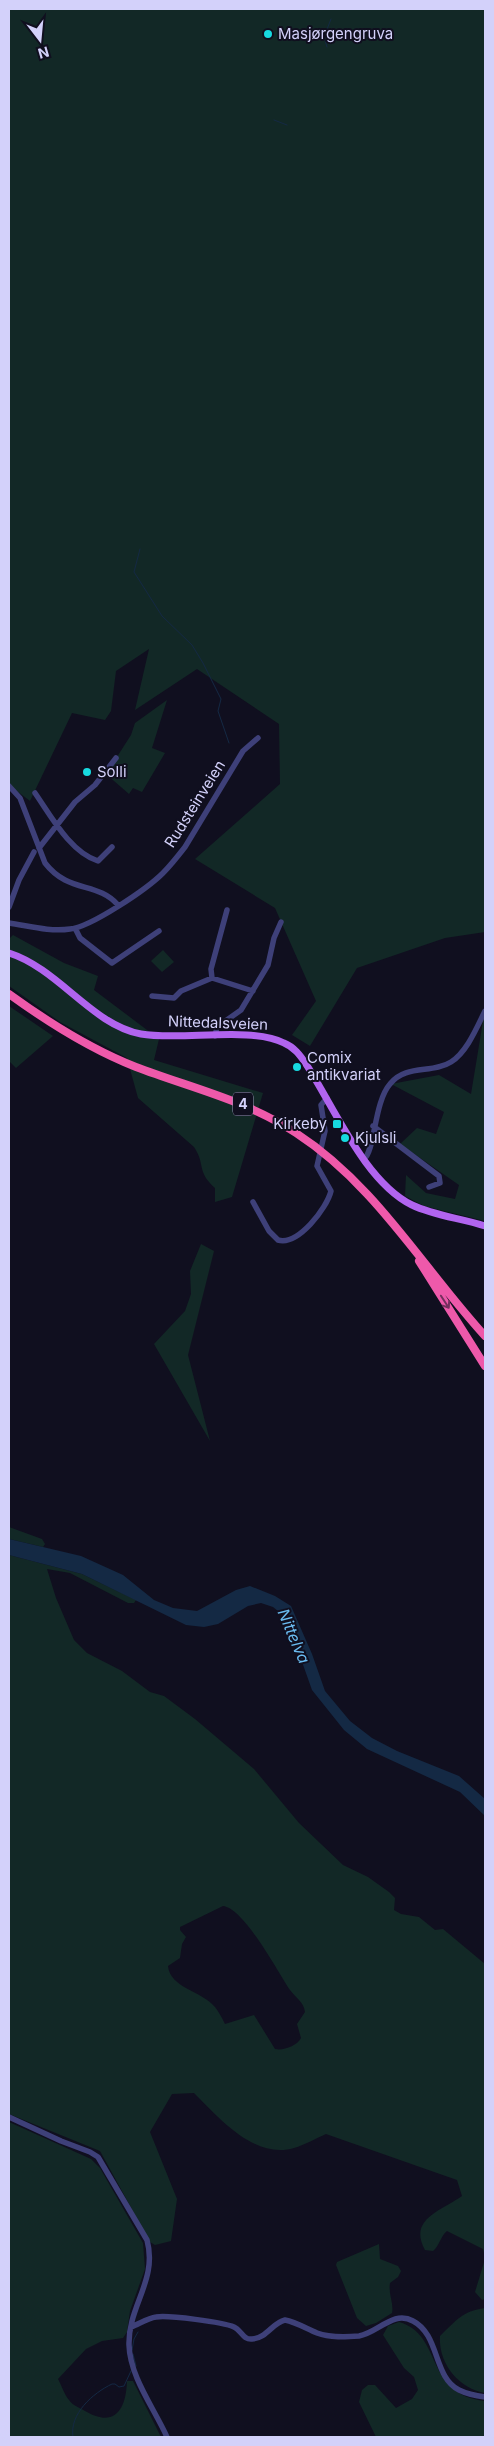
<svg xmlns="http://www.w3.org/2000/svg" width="494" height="2446" viewBox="0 0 494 2446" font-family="Inter,sans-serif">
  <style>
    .green { fill: #122826; fill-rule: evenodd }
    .water { fill: #142944 }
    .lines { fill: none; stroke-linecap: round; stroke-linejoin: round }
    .stream { stroke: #142944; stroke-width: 1 }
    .minor { stroke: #3e4079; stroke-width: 5.5 }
    .major { stroke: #b164ef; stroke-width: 7 }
    .highway { stroke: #ee59aa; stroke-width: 8 }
    .oneway { stroke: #74305e }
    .poi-dot { fill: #17dae0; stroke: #100f1f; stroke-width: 2 }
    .labels { text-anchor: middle; stroke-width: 4; stroke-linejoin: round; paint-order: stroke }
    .shield { fill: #100f1f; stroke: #9897b8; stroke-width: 1 }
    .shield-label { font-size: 14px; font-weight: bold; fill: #d3d1fa }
    .poi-label { font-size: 15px; fill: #d3d1fa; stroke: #100f1f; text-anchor: start }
    .street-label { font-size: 15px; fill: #d3d1fa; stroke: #100f1f }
    .water-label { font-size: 16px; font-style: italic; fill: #6abbf0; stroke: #100f1f }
  </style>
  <rect width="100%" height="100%" fill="#100f1f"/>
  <path class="green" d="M 9,9 L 485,9 L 485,932 L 445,938 L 357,968 L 310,1046 L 292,1035 L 316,1001 L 275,908 L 195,859 L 280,784 L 279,724 L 197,669 L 135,710 L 149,649 L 116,671 L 111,711 L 105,720 L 72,713 L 30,801 L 9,785 Z
    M 167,700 L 152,748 L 165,753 L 142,792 L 133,788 L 129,794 L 106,774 L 131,735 L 135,723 Z
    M 13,935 L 64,963 L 98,976 L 94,990 L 159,1039 L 154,1060 L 263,1093 L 232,1197 L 215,1202 L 215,1188 C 196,1171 206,1165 194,1147 L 138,1098 L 127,1058 L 60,1022 L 9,986 L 9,939 Z
    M 163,950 L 174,962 L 162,972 L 151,961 Z
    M 9,1006 L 53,1036 L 16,1068 L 9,1061 Z
    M 485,1009 L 485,1221 L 424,1206 L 405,1196 L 406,1175 L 426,1193 L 455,1199 L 459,1185 L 400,1144 L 417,1128 L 436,1134 L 444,1112 L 391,1084 L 439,1075 L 471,1094 Z
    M 201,1244 L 214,1251 L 188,1355 L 210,1441 L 154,1344 L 185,1311 L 191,1294 L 190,1271 Z
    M 9,1527 L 42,1539 L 45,1544 L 43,1547 L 9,1539 Z
    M 9,1555 L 82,1574 L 136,1600 L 134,1603 L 128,1603 L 70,1573 L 47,1569 L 56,1598 L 74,1640 L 87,1653 L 122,1671 L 150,1692 L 164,1696 L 195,1719 L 254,1769 L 299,1823 L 343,1865 L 368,1877 L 389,1892 L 395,1898 L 394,1910 L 401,1914 L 419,1917 L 435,1930 L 443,1929 L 485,1964 L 485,2257 L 483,2249 L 447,2231 C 440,2237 440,2245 433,2251 L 425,2250 C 408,2219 441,2211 462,2196 L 457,2180 L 326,2134 C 316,2138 305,2145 294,2148 C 255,2160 219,2118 194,2093 L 172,2094 L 150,2132 L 177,2199 L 171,2241 L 155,2245 L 150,2242 L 100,2151 L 9,2114 ZM 223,1906 C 244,1908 278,1972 290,1990 C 295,1997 304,2002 305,2012 L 297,2024 L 301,2038 C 297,2046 283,2051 275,2049 L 254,2015 L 225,2024 C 222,2018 219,2012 215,2007 C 202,1991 170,1988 168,1966 L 180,1958 L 182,1944 L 186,1937 L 180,1930 L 180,1927 Z
    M 9,2122 L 91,2159 L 100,2168 L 143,2243 L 145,2269 L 130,2311 L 127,2332 L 123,2338 L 102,2341 L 86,2349 L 58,2379 C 62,2386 64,2394 69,2400 C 72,2405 80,2408 85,2411 C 114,2428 126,2411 127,2381 L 133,2381 L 161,2437 L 9,2437 Z
    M 379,2244 L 380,2259 L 398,2266 L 401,2271 L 398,2277 L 390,2283 C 388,2294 394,2303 392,2313 L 376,2323 L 366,2326 L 357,2318 L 336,2265 L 337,2262 Z
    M 485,2259 L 485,2299 L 482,2300 L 475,2292 Z
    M 485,2308 L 485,2393 C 459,2389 438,2363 440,2336 C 456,2321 462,2311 485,2308 Z
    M 399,2322 C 444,2335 423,2394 485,2401 L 485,2437 L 376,2437 L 359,2402 L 362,2390 L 368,2385 L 375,2385 L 396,2408 L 412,2399 L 418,2390 L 414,2377 L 404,2368 L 383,2335 L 388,2326 Z"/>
  <path class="water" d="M 9,1539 L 81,1556 L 123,1575 L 154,1600 L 173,1608 L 197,1611 L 236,1590 L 250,1586 L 275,1596 L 291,1606 L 312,1654 L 325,1691 L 350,1721 L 372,1738 L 397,1751 L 459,1776 L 485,1799 L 485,1816 L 460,1792 L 367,1749 L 344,1730 L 312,1690 L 290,1628 L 283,1615 L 273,1607 L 261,1603 L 248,1606 L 218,1624 L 204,1627 L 186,1625 L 82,1574 L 9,1555 Z"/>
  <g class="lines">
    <path class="stream" d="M 327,47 L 324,37 L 331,19
      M 274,120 L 287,125
      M 140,549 L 134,572 L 162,616 L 192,645 L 203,663 L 221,699 L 218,711 L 229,743
      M 132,2350 L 134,2339 L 138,2332
      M 133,2354 L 136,2366
      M 73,2437 C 69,2414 93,2393 112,2384 L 115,2384 L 119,2387 L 124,2386 L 131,2371"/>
    <path class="minor" d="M 9,786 L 20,798 L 45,863 C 69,894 97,881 118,905
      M 35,793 C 51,816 70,852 98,861 L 112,847
      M 39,848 L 75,802 L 95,785 L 116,758
      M 9,907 L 19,880 L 34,852
      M 9,923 C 29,926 50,932 70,929 C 91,927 147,889 163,873 C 171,865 178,856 185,847 L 243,751 L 258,738
      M 75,928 L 80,938 L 112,963 L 159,931
      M 212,978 L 211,969 L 227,910
      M 152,996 L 174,998 L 181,991 L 212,978 L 253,991
      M 215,1036 L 217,1027 L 241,1010 L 268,965 L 274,938 L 281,922
      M 373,1126 L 439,1176 L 440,1183 L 429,1187
      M 364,1159 C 375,1151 374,1102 390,1084 C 406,1064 432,1074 451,1062 C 467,1052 477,1027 485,1011
      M 253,1202 L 269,1231 L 278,1240 C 298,1246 327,1208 331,1191 L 317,1166 L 325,1131 L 321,1105 L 327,1098
      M 9,2117 L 61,2141 L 90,2152 L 98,2157 L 147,2240 C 158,2280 128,2306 129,2345 C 130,2377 154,2408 167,2437
      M 131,2327 C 139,2324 148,2318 156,2317 C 168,2315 223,2322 234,2327 C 241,2330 243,2340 252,2339 C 267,2338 272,2323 285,2320 C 296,2322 307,2329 317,2333 C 330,2338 346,2337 359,2336 C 378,2333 393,2310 413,2321 C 440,2335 433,2377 459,2390 C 467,2394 477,2396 485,2397"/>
    <path class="major" d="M 9,953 C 59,969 92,1025 141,1034 C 179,1041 252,1026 284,1043 C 294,1047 300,1055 306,1064 C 334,1107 365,1182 412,1205 C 435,1216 461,1218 485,1226"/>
    <path class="highway" d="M 9,994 C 49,1023 90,1049 136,1067 C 191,1088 246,1100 296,1133 C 376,1185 422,1267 485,1336
      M 419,1261 L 485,1366"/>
  </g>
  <defs><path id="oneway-shaft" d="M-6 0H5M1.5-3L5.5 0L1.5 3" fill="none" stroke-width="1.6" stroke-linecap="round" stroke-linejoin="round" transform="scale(1.25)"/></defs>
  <use class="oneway" href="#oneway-shaft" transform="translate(445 1302) rotate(57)"/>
  <g class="poi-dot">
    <circle cx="268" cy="34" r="5"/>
    <circle cx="87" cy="772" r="5"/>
    <circle cx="297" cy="1067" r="5"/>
    <rect x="332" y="1119" width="10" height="10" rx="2.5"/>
    <circle cx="345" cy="1138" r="5"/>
  </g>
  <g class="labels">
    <rect class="shield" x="233" y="1092.5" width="20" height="23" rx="4"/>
    <g class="shield-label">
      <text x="243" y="1109">4</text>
    </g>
    <g class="poi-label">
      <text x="278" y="39">Masjørgengruva</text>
      <text x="97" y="777">Solli</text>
      <text x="307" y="1063">Comix<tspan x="307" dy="17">antikvariat</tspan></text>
      <text x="327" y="1129" text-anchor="end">Kirkeby</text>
      <text x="355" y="1143">Kjulsli</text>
    </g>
    <g class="street-label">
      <text transform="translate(195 804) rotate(-58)" y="5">Rudsteinveien</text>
      <text transform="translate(218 1023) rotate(2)" y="5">Nittedalsveien</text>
    </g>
    <g class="water-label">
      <text transform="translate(294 1636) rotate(67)" y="6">Nittelva</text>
    </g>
  </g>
  <rect width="494" height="2446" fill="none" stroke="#d3d1fa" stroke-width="20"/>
  <g transform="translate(40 40) rotate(164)" stroke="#100f1f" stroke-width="4" paint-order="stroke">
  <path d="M0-4L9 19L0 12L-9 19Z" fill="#d3d1fa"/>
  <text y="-8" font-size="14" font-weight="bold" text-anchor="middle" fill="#d3d1fa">N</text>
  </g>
</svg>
